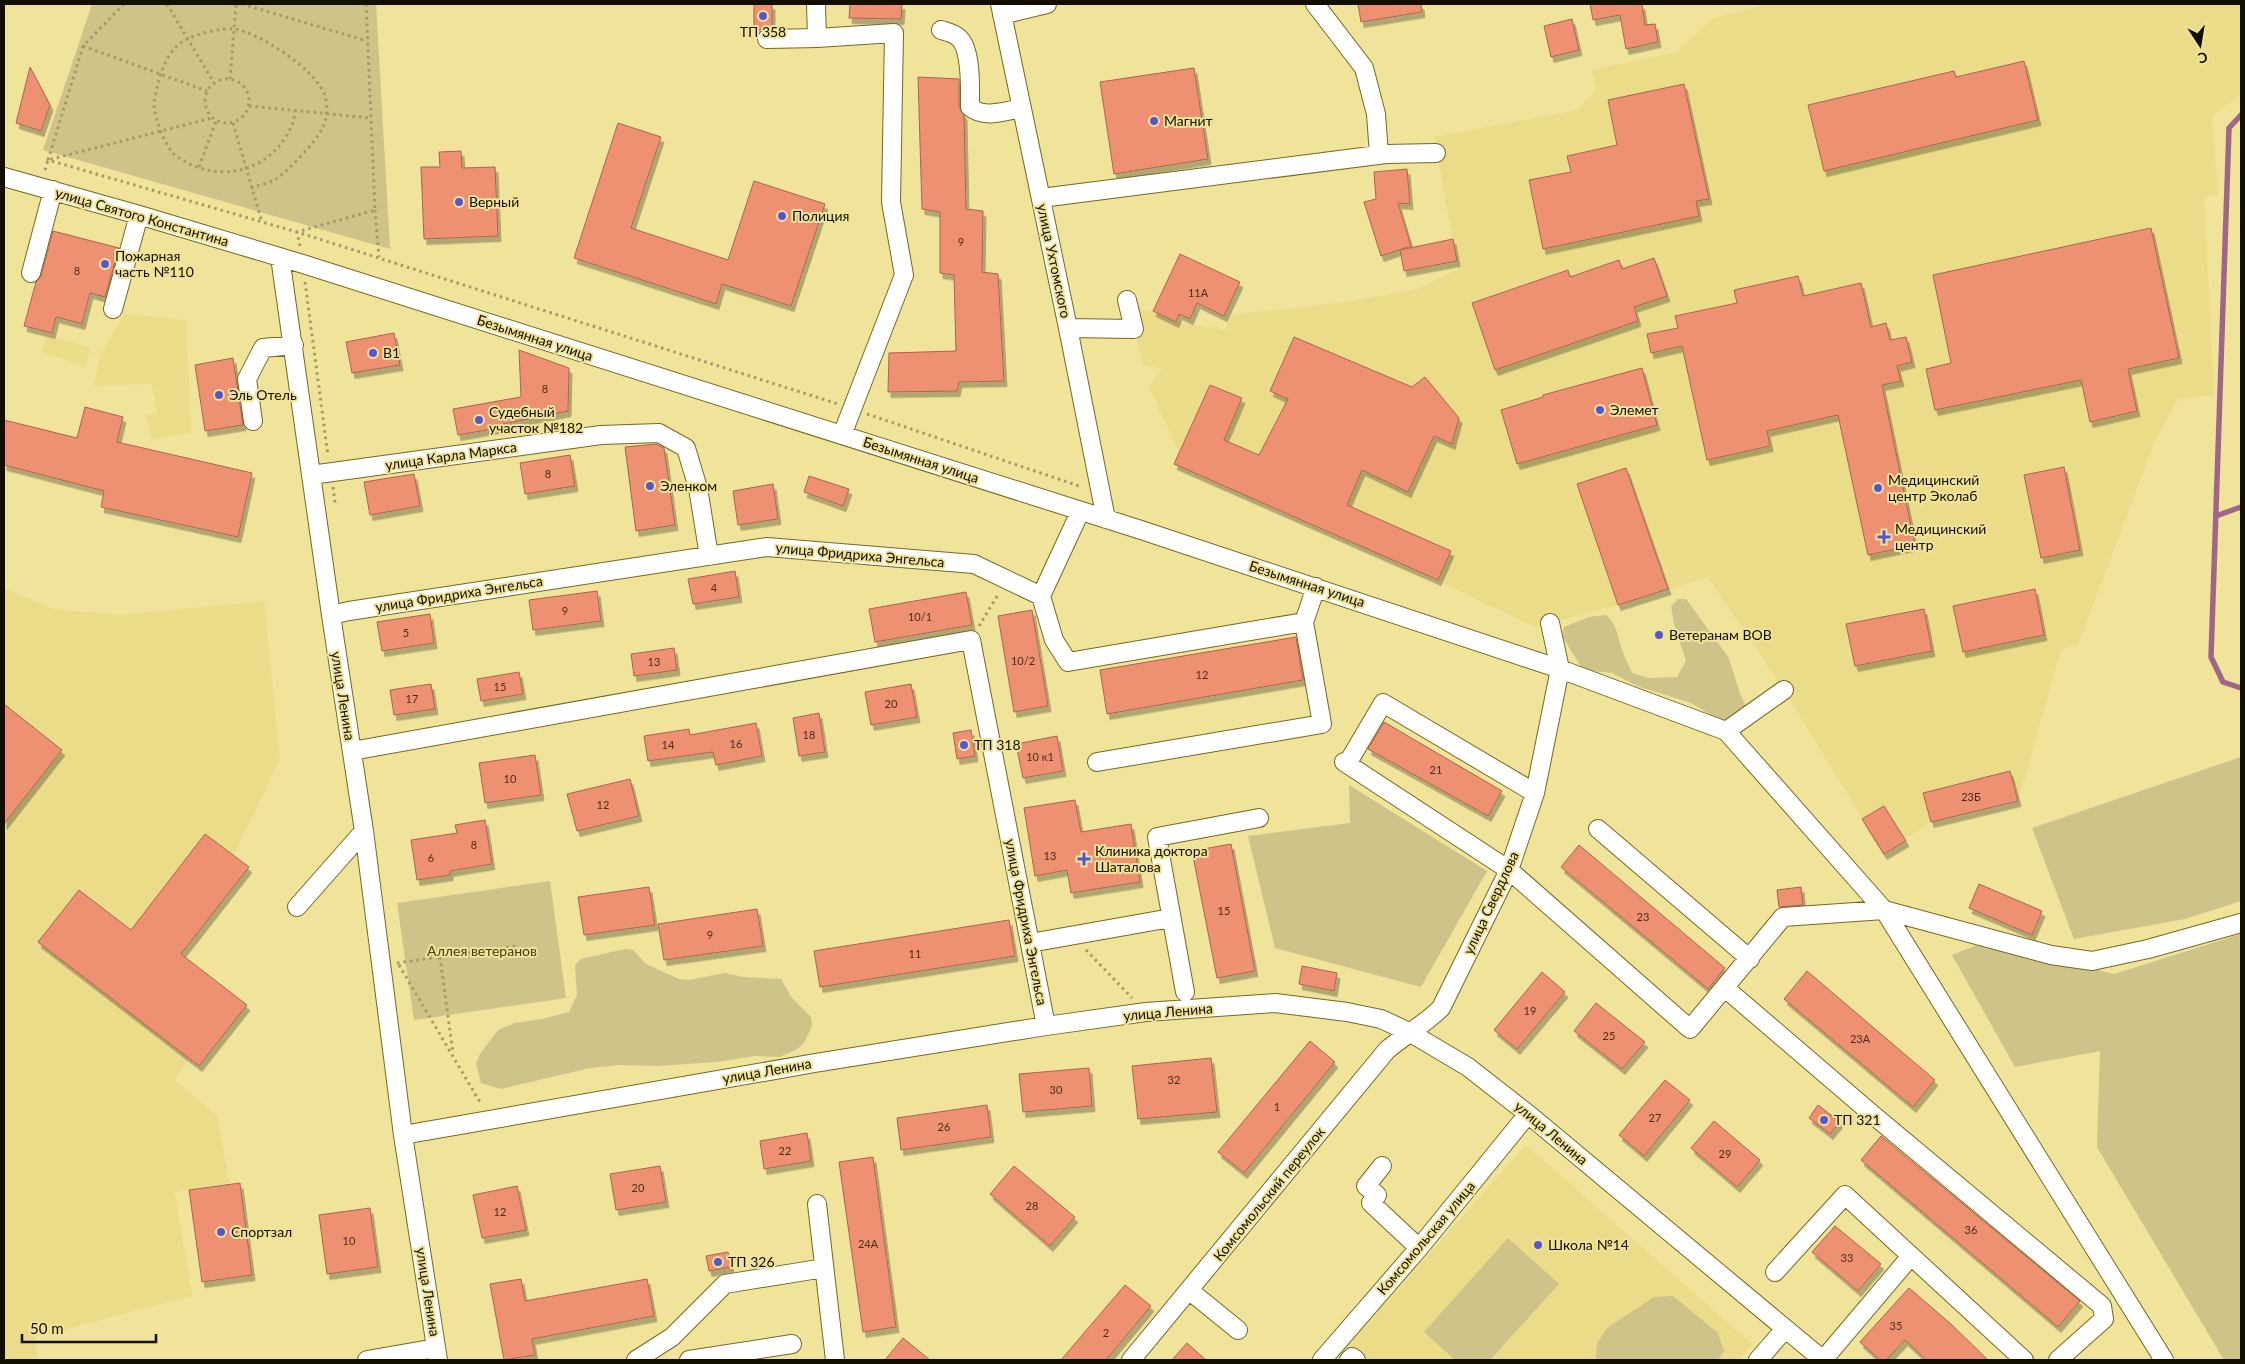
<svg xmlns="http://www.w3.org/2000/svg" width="2245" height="1364" viewBox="0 0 2245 1364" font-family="Lato,sans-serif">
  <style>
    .built { fill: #ebdc8a }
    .green { fill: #cec388 }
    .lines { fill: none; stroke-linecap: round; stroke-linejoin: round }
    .stream { stroke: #a0668a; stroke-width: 5.5 }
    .building { fill: #ee9072; stroke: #a8654f; filter: url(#shadow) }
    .minor-casing { stroke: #76691f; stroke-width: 20 }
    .path { stroke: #a49a65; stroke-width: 3; stroke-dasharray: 2.5 4; stroke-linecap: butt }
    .minor { stroke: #fff; stroke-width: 18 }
    .poi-dot { fill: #5756cd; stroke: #f0e39a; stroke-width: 2 }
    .labels { text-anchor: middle; stroke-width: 4; stroke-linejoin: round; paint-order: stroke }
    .number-label { font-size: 11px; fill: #492e1c }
    .poi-label { font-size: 14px; fill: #120e00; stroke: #f0e39a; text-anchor: start }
    .street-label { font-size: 14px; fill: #120e00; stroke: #f0e39a }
    .park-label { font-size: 14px; fill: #443c12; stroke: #f0e39a }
  </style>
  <defs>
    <filter id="shadow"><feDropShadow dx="3" dy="5.5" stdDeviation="0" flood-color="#0004"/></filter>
  </defs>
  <rect width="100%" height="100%" fill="#f0e39a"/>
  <path class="built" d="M 1767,4 L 2241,4 L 2241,94 L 2212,116 L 2218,195 L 2204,197 L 2214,395 L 2178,399 L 2154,443 L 2078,645 L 2061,649 L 2018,801 L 1931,822 L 1884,854 L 1784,690 L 1708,577 L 1618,605 L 1535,627 L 1438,580 L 1174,464 L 1179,452 L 1149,387 L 1162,369 L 1143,365 L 1130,310 L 1153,311 L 1176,322 L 1225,330 L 1231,315 L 1348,302 L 1417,289 L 1458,269 L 1434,137 L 1577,110 L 1596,90 L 1592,70 L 1677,52 L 1712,19 Z
    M 124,314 L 186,320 L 191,433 L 151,439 L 146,415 L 157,413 L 152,384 L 94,386 L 100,356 Z
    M 47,335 L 91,348 L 85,366 L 42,352 Z
    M 4,588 L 53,609 L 121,615 L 264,601 L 280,759 L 230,863 L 149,929 L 131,930 L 197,1045 L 175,1080 L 218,1117 L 229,1183 L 175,1192 L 192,1296 L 35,1337 L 38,1360 L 4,1360 Z
    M 1526,1145 L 1752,1344 L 1738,1360 L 1335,1360 Z"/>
  <path class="green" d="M 92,4 L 376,4 L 390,249 L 43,150 Z
    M 1678,599 L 1686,599 L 1729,658 L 1740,694 L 1748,710 L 1723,722 L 1691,703 L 1637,686 L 1612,673 L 1583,670 L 1562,636 L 1564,627 L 1589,617 L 1606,615 C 1617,625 1617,633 1621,647 C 1624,656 1628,664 1632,673 L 1649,678 L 1677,677 L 1686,661 L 1674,624 L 1671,606 Z
    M 2241,757 L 2241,901 L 2185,919 L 2074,939 L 2032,828 Z
    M 1349,785 L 1487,871 L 1421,987 L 1275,948 L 1248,836 L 1350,823 Z
    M 550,881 L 566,998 L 414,1020 L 397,903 Z
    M 2241,934 L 2241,1360 L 2224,1360 L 2097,1147 L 2100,1051 L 2015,1067 L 1952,955 L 1985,942 L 2114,974 Z
    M 625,949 L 633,950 L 646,964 L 679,979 L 689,980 L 725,973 L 743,977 L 781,979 L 792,998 L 811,1017 L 812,1026 L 804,1043 L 797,1049 L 780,1057 L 755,1056 L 717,1062 L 657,1066 L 618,1065 L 590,1068 L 501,1089 L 481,1083 L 476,1064 L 480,1054 L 498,1030 L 515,1023 L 542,1019 L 569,1012 L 577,995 L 575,965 L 581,959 Z
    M 1508,1238 L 1559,1284 L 1490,1360 L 1455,1360 L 1424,1332 Z
    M 1673,1296 L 1718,1333 L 1724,1351 L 1718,1360 L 1596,1360 L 1597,1343 L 1607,1328 L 1654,1297 Z"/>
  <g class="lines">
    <path class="stream" d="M 2241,115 L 2229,128 L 2211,657 L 2223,682 L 2241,688
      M 2216,516 L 2241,507"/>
  </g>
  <path class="building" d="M 754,4 L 772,4 L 772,28 L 754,30 Z
    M 850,4 L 902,4 L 901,19 L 849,18 Z
    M 1358,4 L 1421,4 L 1422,12 L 1361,22 Z
    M 1590,4 L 1642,4 L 1645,25 L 1655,24 L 1658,42 L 1626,49 L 1620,15 L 1593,20 Z
    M 1572,19 L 1579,50 L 1551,57 L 1544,26 Z
    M 2024,61 L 2038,120 L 1824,171 L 1808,105 L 1954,71 L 1956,77 Z
    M 30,67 L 50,105 L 41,131 L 16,123 Z
    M 1194,68 L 1208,159 L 1114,174 L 1100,82 Z
    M 918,77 L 959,79 L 959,107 L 964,115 L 966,209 L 983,211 L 982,272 L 998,274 L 1004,381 L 959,382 L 957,391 L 888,392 L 889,353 L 956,351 L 954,275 L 940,273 L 940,212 L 922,209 Z
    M 1684,84 L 1709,199 L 1696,201 L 1699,216 L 1543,249 L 1529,180 L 1571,172 L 1567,156 L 1617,145 L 1608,100 Z
    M 618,123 L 661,137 L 631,228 L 728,260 L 754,181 L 825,204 L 791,306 L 722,284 L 716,304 L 574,258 Z
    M 461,151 L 462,168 L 495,167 L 498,236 L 424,239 L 421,167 L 440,167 L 439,152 Z
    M 1407,169 L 1410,204 L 1398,203 L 1411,246 L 1381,256 L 1364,202 L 1376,199 L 1374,172 Z
    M 2151,228 L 2179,358 L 2128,369 L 2137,411 L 2090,422 L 2081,380 L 1935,410 L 1926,369 L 1951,363 L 1933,275 Z
    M 53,231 L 119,248 L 105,297 L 90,293 L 82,324 L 56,317 L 52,333 L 24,326 L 36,282 L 41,276 Z
    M 1453,239 L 1457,261 L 1404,271 L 1400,250 Z
    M 1180,254 L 1240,282 L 1224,316 L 1197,303 L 1190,319 L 1179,314 L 1176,322 L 1153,311 Z
    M 1654,258 L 1667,296 L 1634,307 L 1638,321 L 1495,370 L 1472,303 L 1568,270 L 1570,277 L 1619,260 L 1622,269 Z
    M 1798,276 L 1803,296 L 1861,283 L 1871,327 L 1886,323 L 1890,340 L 1906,337 L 1912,362 L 1897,366 L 1901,381 L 1882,385 L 1915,545 L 1868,555 L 1838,415 L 1767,431 L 1770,446 L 1707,460 L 1682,346 L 1651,353 L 1647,334 L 1678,328 L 1675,316 L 1737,303 L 1734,290 Z
    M 394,333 L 400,365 L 352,373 L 346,342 Z
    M 1294,337 L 1412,387 L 1425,377 L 1459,418 L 1452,444 L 1434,436 L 1408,492 L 1362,470 L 1347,505 L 1451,551 L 1438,580 L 1174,464 L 1210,385 L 1242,398 L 1224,440 L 1259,455 L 1288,399 L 1270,391 Z
    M 519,350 L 569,368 L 568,411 L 503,424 L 503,427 L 458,435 L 453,409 L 521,397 Z
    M 233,358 L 243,425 L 205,431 L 195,365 Z
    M 1642,368 L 1657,425 L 1517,464 L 1501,410 L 1543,397 L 1543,395 Z
    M 85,407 L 123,417 L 117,442 L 252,473 L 238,537 L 101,507 L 104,491 L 4,465 L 4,420 L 77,438 Z
    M 656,444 L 664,448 L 675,525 L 636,531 L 625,447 Z
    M 570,455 L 575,486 L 525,494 L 520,463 Z
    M 2064,467 L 2080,550 L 2041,558 L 2024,475 Z
    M 1626,468 L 1668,589 L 1618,605 L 1577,484 Z
    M 414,474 L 420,506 L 370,515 L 364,482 Z
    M 809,476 L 849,489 L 843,506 L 804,492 Z
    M 773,484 L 778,519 L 738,525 L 733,491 Z
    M 735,571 L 739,597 L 693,604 L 688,579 Z
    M 2035,589 L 2044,635 L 1963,652 L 1953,606 Z
    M 597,591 L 601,621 L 533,630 L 529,600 Z
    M 966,592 L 972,625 L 875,642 L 869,609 Z
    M 1924,609 L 1932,651 L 1855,666 L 1846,624 Z
    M 1032,610 L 1048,706 L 1014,712 L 998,616 Z
    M 430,614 L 434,643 L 382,651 L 377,622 Z
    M 1296,637 L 1303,680 L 1107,714 L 1100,670 Z
    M 674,648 L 677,670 L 634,676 L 631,654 Z
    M 519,672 L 523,694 L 481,701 L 477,679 Z
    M 431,684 L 435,709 L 394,715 L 390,690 Z
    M 911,684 L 917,717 L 871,725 L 865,692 Z
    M 4,704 L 62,750 L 4,824 Z
    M 819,713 L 825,752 L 799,756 L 793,718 Z
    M 1384,722 L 1502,791 L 1488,816 L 1368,749 Z
    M 756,723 L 762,756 L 716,765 L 713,752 L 648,761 L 644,736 L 689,729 L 690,735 Z
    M 971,730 L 975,756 L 957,759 L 953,733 Z
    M 1057,736 L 1063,771 L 1023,778 L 1016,744 Z
    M 535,755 L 541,795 L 485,803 L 479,763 Z
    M 2010,771 L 2018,801 L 1931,822 L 1923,793 Z
    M 630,779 L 639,816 L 577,831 L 567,794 Z
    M 1075,800 L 1081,832 L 1131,824 L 1140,882 L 1071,893 L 1067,870 L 1035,876 L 1024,808 Z
    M 1884,806 L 1906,841 L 1884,854 L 1862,819 Z
    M 485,820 L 492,864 L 450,871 L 450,875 L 417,880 L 411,840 L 457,833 L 455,825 Z
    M 205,834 L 249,867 L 181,954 L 247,1005 L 199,1066 L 38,942 L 79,890 L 131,930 Z
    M 1231,844 L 1255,971 L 1217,978 L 1192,851 Z
    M 1579,845 L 1725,968 L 1708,989 L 1561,867 Z
    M 1979,884 L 2042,911 L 2032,935 L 1969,908 Z
    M 649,887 L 655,925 L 584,935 L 578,897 Z
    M 1801,887 L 1803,905 L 1779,907 L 1777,890 Z
    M 757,909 L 763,946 L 664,960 L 658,924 Z
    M 1009,920 L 1015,956 L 820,987 L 814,951 Z
    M 1302,966 L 1337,973 L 1334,991 L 1299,984 Z
    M 1807,971 L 1935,1080 L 1913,1107 L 1784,999 Z
    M 1542,972 L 1565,992 L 1517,1049 L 1494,1030 Z
    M 1596,1003 L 1645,1042 L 1622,1069 L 1574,1031 Z
    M 1310,1041 L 1335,1062 L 1244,1173 L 1218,1152 Z
    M 1211,1058 L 1217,1112 L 1138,1119 L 1132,1066 Z
    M 1089,1068 L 1092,1106 L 1023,1112 L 1019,1074 Z
    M 1665,1080 L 1690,1100 L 1644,1156 L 1619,1135 Z
    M 987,1105 L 991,1137 L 901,1150 L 897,1118 Z
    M 1818,1105 L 1840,1122 L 1830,1134 L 1809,1118 Z
    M 1714,1121 L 1760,1160 L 1737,1187 L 1691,1148 Z
    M 807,1133 L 811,1161 L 764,1169 L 760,1141 Z
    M 1881,1136 L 2080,1301 L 2058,1327 L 1861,1160 Z
    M 873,1157 L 896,1327 L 863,1332 L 839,1162 Z
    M 660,1166 L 666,1202 L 616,1210 L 610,1174 Z
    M 1014,1166 L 1075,1217 L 1050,1246 L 990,1194 Z
    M 240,1183 L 252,1275 L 202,1282 L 189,1190 Z
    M 517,1186 L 526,1230 L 482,1238 L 473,1195 Z
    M 370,1208 L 378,1267 L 327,1274 L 319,1215 Z
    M 1835,1226 L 1881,1264 L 1858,1291 L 1812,1252 Z
    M 728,1252 L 731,1267 L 709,1271 L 706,1256 Z
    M 521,1279 L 525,1301 L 647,1279 L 654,1316 L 532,1339 L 535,1355 L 504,1360 L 490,1284 Z
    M 1125,1285 L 1151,1306 L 1106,1360 L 1061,1360 Z
    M 1909,1288 L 1951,1324 L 1988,1360 L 1926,1360 L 1905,1340 L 1886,1360 L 1880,1360 L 1860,1342 Z
    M 903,1338 L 930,1360 L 885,1360 Z
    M 1187,1343 L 1206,1360 L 1172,1360 Z"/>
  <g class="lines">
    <g class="minor-casing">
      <path id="minor" d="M 816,4 L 817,38
        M 1000,4 L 1068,328 L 1106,519
        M 1315,4 L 1364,68 L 1376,114 L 1379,155
        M 1002,15 L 1047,4
        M 941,30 C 948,32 954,33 959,38 C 972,50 970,90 970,107 C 984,119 1006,111 1022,108
        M 767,39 L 817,38 L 894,33 L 891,202 L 904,275 L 842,435
        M 4,177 L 139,215 L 303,264 L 1138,529 L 1560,669 L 1726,731 L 1884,910 L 2051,955 L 2092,961 L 2148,949 L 2241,923
        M 1041,198 L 1386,154 L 1436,153
        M 280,257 L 331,615 L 364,831 L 403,1135 L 438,1360
        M 31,273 L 53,190
        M 113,309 L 139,215
        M 1068,328 L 1134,329 L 1127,300
        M 253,421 L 247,379 L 263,348 L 294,345
        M 311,475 L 601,435 L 659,433 L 686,448 L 698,488 L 709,556
        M 1041,596 L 1080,512
        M 331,615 L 349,611 L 767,547 L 974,564 L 1041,596 L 1054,640 L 1068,662 L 1304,622 L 1316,587
        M 1726,731 L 1784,690
        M 352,751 L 971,640 L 1046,1026
        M 1097,762 L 1322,724 L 1304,622
        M 1344,762 L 1509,870 L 1690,1029 L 1783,917 L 1884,910 L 2164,1360
        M 1347,764 L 1383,703 L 1535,793
        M 1598,829 L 1750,959
        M 297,907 L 364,831
        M 1030,943 L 1171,918
        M 1725,988 L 1872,1114 L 2102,1306 L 2104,1319 L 2058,1360
        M 1185,992 L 1157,837 L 1259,818
        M 403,1135 L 815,1063 L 1046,1026 L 1146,1012 L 1275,1003 L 1347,1012 L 1381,1019 L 1409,1032 L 1468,1067 L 1528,1114 L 1823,1360
        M 1382,1166 L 1366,1186 L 1377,1195 L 1371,1203 L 1419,1248
        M 817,1204 L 835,1360
        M 1775,1272 L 1845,1195 L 2024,1360
        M 1190,1291 L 1238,1330
        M 367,1360 L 436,1348
        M 636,1360 L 672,1337 L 725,1284 L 824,1268
        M 689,1360 L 792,1344
        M 1131,1360 L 1387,1050 C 1405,1035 1425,1024 1441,1008 L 1509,870 L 1535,793 L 1560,669 L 1550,623
        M 1322,1360 L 1419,1248 L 1528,1114
        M 1349,1360 L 1352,1357 L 1356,1360
        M 1758,1360 L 1785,1329
        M 1823,1360 L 1911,1256"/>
    </g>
    <path class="path" d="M 124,4 L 83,46 L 48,160 L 297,232 L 838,404
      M 167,4 L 214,83
      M 242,4 L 367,41
      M 83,46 L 207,91
      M 230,79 L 236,4
      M205 101a22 22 0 1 1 44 0a22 22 0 1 1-44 0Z
      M 249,106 L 371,118
      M 233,123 L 262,222
      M 199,167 L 216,121
      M 45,170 L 48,160 L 212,118
      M 251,188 C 259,185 269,183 276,179 C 289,170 315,143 322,129 C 327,121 328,105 325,96 C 319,72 258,31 233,29 C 221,28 201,33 189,38 C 172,45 162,66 158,83 C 157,90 154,98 154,105 C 154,117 166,149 176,156 C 213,182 260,176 285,138 C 291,128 294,123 295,111
      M 375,210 L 379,257
      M 300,246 L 297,232 L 375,210 L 366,4
      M 305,282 L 328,456
      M 867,414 L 1082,487
      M 333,487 L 335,503
      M 979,626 L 999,593
      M 1086,950 L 1132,998
      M 440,957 L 453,1053
      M 397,963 L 517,946
      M 399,965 L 481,1104"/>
    <use href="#minor" class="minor"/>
  </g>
  <g class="poi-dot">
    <circle cx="763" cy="16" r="5"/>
    <circle cx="1154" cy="121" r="5"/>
    <circle cx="459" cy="202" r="5"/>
    <circle cx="782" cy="216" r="5"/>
    <circle cx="105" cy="264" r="5"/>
    <circle cx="373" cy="353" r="5"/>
    <circle cx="219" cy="395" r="5"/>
    <circle cx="1600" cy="410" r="5"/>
    <circle cx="479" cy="420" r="5"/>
    <circle cx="650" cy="486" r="5"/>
    <circle cx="1878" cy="488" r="5"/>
    <path d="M1881.5 529.5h5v5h5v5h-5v5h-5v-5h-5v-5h5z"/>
    <circle cx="1659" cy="635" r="5"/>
    <circle cx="964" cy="745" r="5"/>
    <path d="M1081.5 851.5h5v5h5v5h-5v5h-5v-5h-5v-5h5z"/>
    <circle cx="1824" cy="1120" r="5"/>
    <circle cx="221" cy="1232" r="5"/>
    <circle cx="1538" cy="1245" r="5"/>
    <circle cx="718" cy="1262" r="5"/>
  </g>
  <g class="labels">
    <g class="number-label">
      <text x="961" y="246">9</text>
      <text x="77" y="275">8</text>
      <text x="1198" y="297">11А</text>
      <text x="545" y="393">8</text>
      <text x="548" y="478">8</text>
      <text x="714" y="592">4</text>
      <text x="565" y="615">9</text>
      <text x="920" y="621">10/1</text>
      <text x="406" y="637">5</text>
      <text x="1023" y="665">10/2</text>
      <text x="654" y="666">13</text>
      <text x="1202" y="679">12</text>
      <text x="500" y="691">15</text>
      <text x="412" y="703">17</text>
      <text x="891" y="708">20</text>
      <text x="809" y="739">18</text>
      <text x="736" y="748">16</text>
      <text x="668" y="749">14</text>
      <text x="1040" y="761">10 к1</text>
      <text x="1436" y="774">21</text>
      <text x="510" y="783">10</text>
      <text x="1971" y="801">23Б</text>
      <text x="603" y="809">12</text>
      <text x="474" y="849">8</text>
      <text x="1050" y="860">13</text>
      <text x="431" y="862">6</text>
      <text x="1224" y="915">15</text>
      <text x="1643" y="921">23</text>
      <text x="710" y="939">9</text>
      <text x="915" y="958">11</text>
      <text x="1530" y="1015">19</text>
      <text x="1609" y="1040">25</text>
      <text x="1860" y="1043">23А</text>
      <text x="1174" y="1084">32</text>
      <text x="1056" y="1094">30</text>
      <text x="1277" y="1111">1</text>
      <text x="1655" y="1122">27</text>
      <text x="944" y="1131">26</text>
      <text x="785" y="1155">22</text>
      <text x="1725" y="1158">29</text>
      <text x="638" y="1192">20</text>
      <text x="1032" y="1210">28</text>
      <text x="500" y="1216">12</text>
      <text x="1971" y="1234">36</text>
      <text x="349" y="1245">10</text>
      <text x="868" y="1248">24А</text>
      <text x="1847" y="1262">33</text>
      <text x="1896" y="1330">35</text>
      <text x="1106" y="1337">2</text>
    </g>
    <g class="poi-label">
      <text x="763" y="37" text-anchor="middle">ТП 358</text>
      <text x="1164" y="126">Магнит</text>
      <text x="469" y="207">Верный</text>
      <text x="792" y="221">Полиция</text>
      <text x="115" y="261">Пожарная<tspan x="115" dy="16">часть №110</tspan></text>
      <text x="383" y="358">B1</text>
      <text x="229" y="400">Эль Отель</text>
      <text x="1610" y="415">Элемет</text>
      <text x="489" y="417">Судебный<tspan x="489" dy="16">участок №182</tspan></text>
      <text x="1888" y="485">Медицинский<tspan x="1888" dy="16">центр Эколаб</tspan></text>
      <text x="660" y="491">Эленком</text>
      <text x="1895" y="534">Медицинский<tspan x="1895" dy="16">центр</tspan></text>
      <text x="1669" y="640">Ветеранам ВОВ</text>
      <text x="974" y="750">ТП 318</text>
      <text x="1095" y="856">Клиника доктора<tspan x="1095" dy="16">Шаталова</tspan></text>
      <text x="1834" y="1125">ТП 321</text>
      <text x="231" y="1237">Спортзал</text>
      <text x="1548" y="1250">Школа №14</text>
      <text x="728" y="1267">ТП 326</text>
    </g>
    <g class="street-label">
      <text transform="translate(142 217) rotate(16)" y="5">улица Святого Константина</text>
      <text transform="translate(1054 261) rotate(78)" y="5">улица Ухтомского</text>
      <text transform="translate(535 338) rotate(18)" y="5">Безымянная улица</text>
      <text transform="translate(451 456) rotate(-8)" y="5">улица Карла Маркса</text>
      <text transform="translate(921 460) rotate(18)" y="5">Безымянная улица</text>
      <text transform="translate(860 555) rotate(5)" y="5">улица Фридриха Энгельса</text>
      <text transform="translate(1307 584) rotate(18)" y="5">Безымянная улица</text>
      <text transform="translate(459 594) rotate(-9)" y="5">улица Фридриха Энгельса</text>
      <text transform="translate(343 696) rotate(81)" y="5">улица Ленина</text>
      <text transform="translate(1491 903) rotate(-65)" y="5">улица Свердлова</text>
      <text transform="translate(1026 922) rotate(79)" y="5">улица Фридриха Энгельса</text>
      <text transform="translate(1168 1012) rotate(-5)" y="5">улица Ленина</text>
      <text transform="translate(767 1071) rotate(-10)" y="5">улица Ленина</text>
      <text transform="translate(1551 1133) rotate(40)" y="5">улица Ленина</text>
      <text transform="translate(1269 1194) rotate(-51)" y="5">Комсомольский переулок</text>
      <text transform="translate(1426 1238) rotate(-50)" y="5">Комсомольская улица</text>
      <text transform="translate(428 1292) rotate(81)" y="5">улица Ленина</text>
    </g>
    <g class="park-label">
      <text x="482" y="956">Аллея ветеранов</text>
    </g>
  </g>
  <rect width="2245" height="1364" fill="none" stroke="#120e00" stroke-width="10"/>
  <g transform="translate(2200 45) rotate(168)" stroke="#f0e39a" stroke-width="4" paint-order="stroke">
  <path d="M0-4L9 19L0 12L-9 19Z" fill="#120e00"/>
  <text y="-8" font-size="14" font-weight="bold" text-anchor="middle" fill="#120e00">С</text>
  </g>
  <path d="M22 1334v8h134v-8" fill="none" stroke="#120e00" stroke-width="2.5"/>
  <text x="30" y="1334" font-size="15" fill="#120e00" stroke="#f0e39a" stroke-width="4" paint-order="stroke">50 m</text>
</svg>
